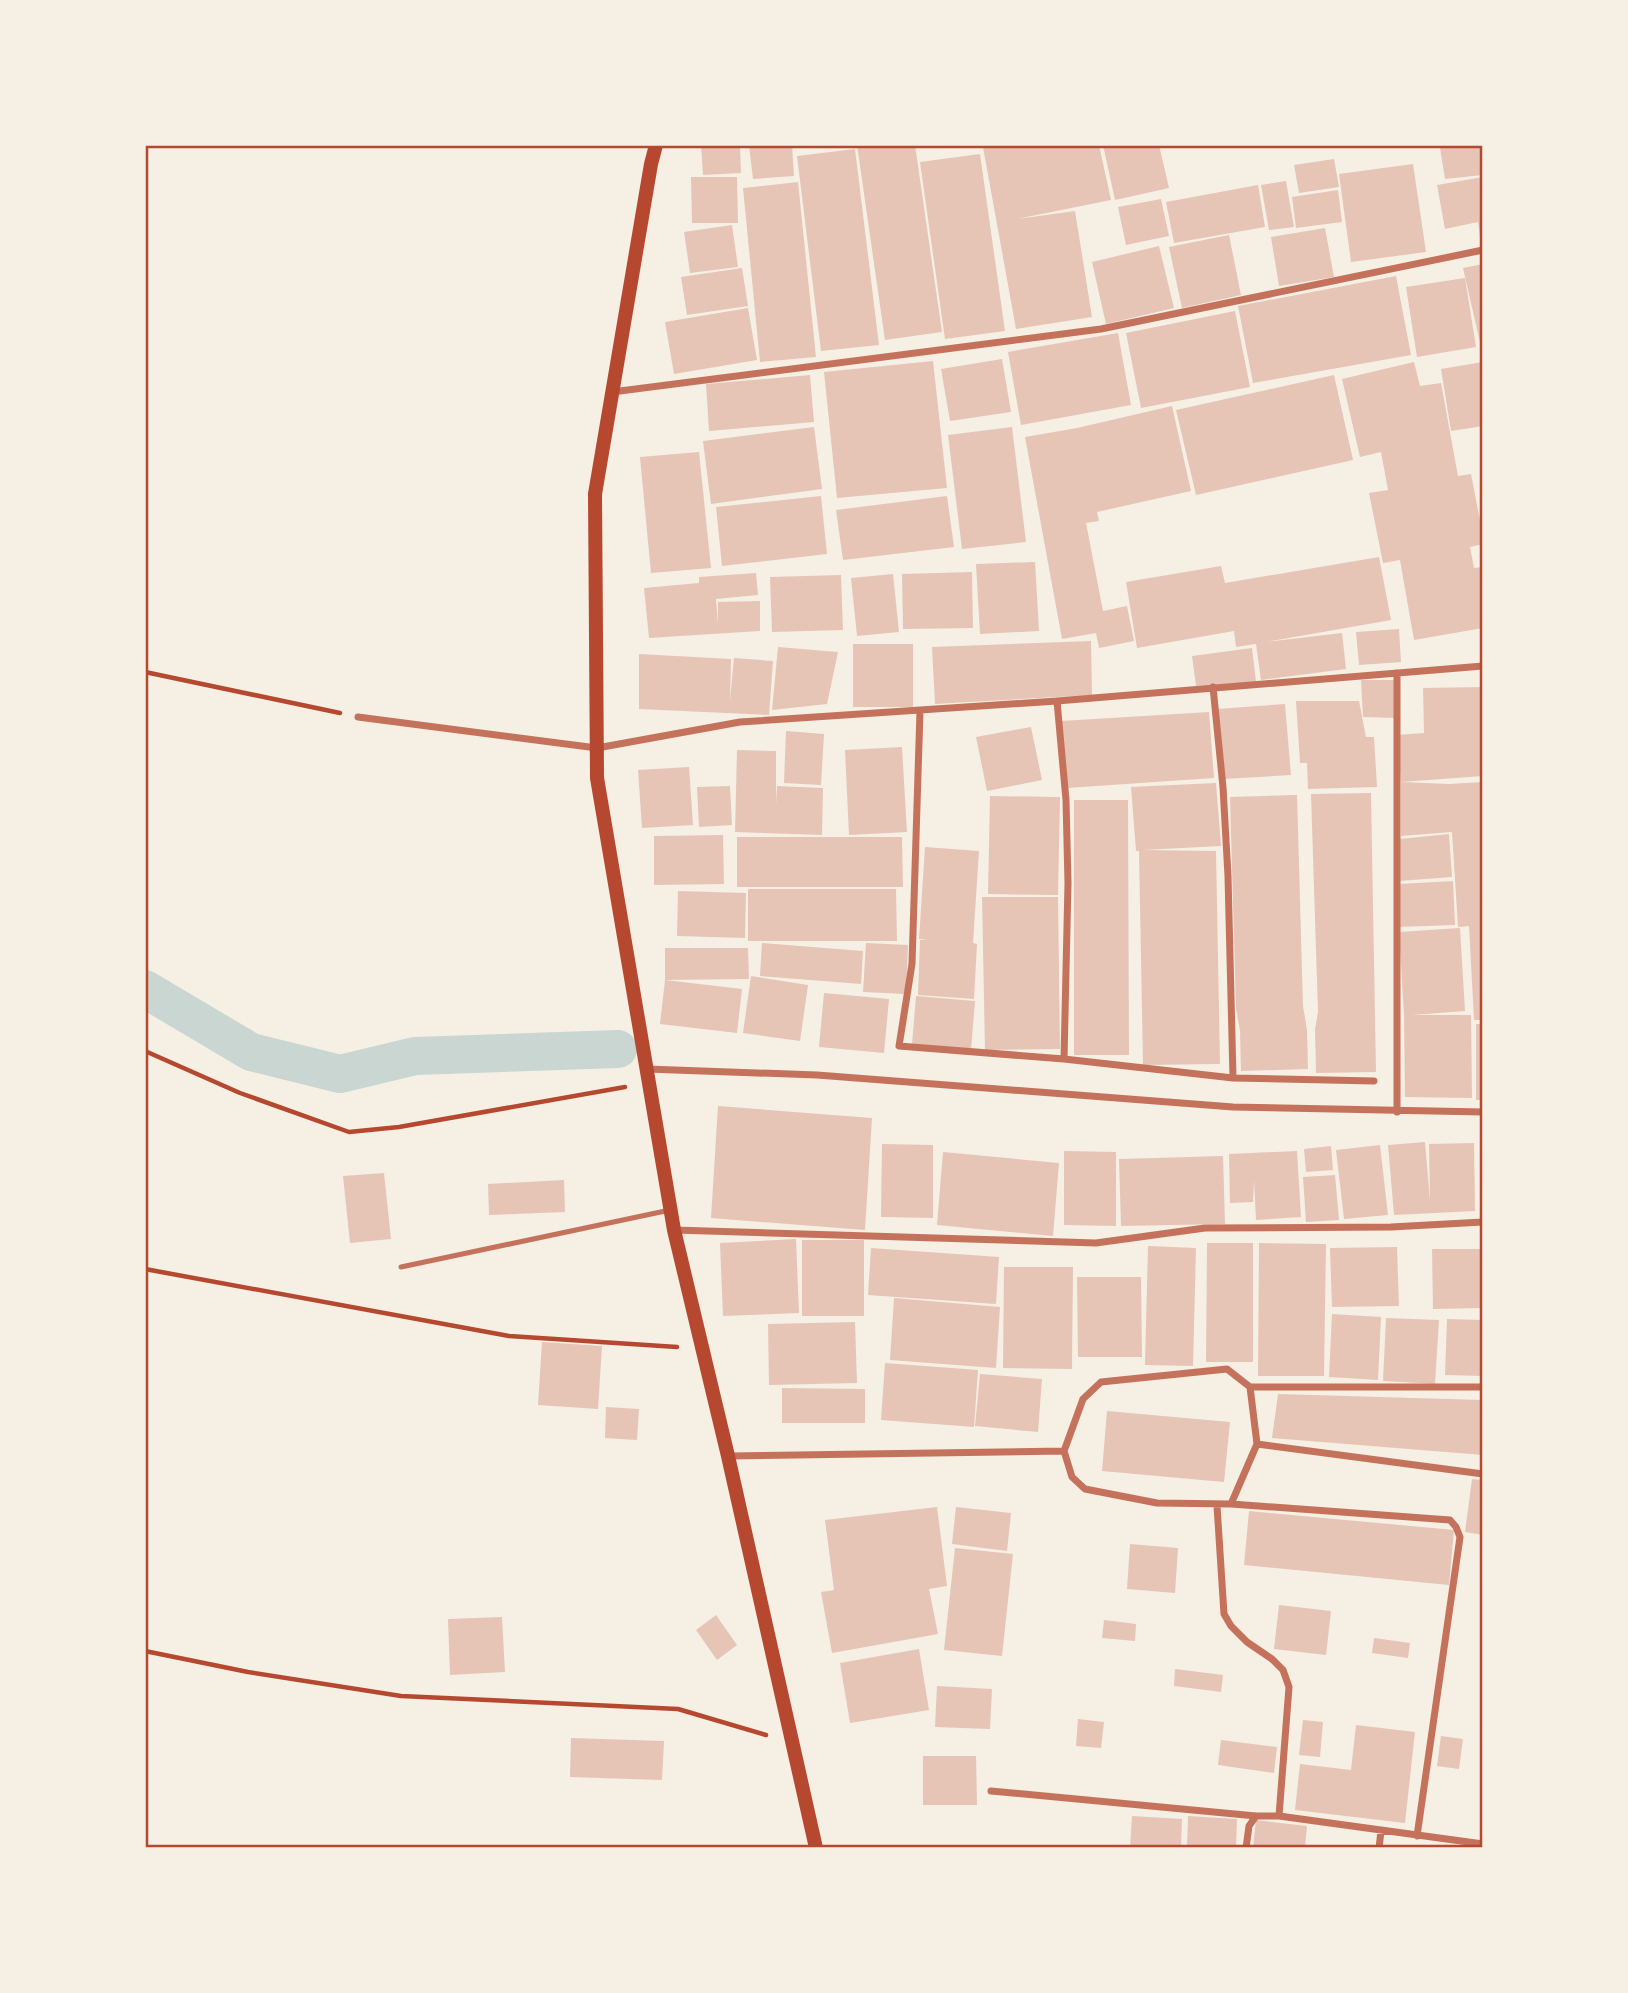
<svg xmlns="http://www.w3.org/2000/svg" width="1628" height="1993" viewBox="0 0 1628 1993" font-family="'Source Sans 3',sans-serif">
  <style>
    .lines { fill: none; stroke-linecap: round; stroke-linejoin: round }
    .canal { stroke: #c9d6d2; stroke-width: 38 }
    .building { fill: #e6c5b7 }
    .path { stroke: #b5482f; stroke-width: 4.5 }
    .service { stroke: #c5725c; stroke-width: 5 }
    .minor { stroke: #c5725c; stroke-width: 7 }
    .secondary { stroke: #b5482f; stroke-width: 14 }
    .neatline { fill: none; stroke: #b5482f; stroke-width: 2.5 }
  </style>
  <rect width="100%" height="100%" fill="#f6efe4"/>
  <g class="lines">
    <path class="canal" d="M 145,989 L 251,1052 L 340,1074 L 415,1056 L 618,1049"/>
  </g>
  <path class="building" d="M 701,145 L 740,145 L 741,173 L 703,175 Z
    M 749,145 L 792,145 L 794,176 L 753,179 Z
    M 857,145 L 915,145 L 942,332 L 885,340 Z
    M 993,145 L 1099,145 L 1111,200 L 1017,219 L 1075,211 L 1092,317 L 1016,329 L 983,147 Z
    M 1103,145 L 1159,145 L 1169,188 L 1115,200 Z
    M 1462,145 L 1483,145 L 1483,175 L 1445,179 L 1440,148 Z
    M 855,149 L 879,345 L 821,351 L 797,156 Z
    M 980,154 L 1005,331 L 945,339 L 920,162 Z
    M 1334,159 L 1339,187 L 1299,193 L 1294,165 Z
    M 1413,164 L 1426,252 L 1351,262 L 1339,174 Z
    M 691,177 L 737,177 L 738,223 L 692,223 Z
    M 1483,177 L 1483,243 L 1481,243 L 1478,222 L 1445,229 L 1437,185 Z
    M 1286,181 L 1294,227 L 1269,230 L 1261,185 Z
    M 798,182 L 816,357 L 760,362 L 743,188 Z
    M 1258,185 L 1265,227 L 1174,243 L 1166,202 Z
    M 1338,190 L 1342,222 L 1296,228 L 1292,197 Z
    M 1161,199 L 1169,236 L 1126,245 L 1118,207 Z
    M 732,225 L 738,267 L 690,273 L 684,232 Z
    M 1325,228 L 1334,277 L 1279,286 L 1271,237 Z
    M 1229,235 L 1241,295 L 1182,308 L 1169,247 Z
    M 1159,246 L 1174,308 L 1106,324 L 1092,262 Z
    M 1483,264 L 1483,351 L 1482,351 L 1463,268 Z
    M 742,268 L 748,306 L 687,315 L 681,277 Z
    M 1396,276 L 1411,355 L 1253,383 L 1238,306 Z
    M 1465,278 L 1476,347 L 1417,357 L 1406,287 Z
    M 748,308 L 757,360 L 674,374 L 665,322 Z
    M 1235,311 L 1250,387 L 1141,408 L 1126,333 Z
    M 1118,333 L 1131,405 L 1021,425 L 1008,352 Z
    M 1002,359 L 1011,412 L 950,421 L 941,369 Z
    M 933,361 L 947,488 L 837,498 L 824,372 Z
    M 1414,362 L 1420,386 L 1441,383 L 1458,476 L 1471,474 L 1483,536 L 1483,544 L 1470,547 L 1474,568 L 1483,567 L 1483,628 L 1414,640 L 1400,560 L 1383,563 L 1369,493 L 1388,490 L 1381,452 L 1360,457 L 1342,379 Z
    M 1483,362 L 1483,426 L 1451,431 L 1441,369 Z
    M 810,375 L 814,422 L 709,431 L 706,384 Z
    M 1334,375 L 1353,460 L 1196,495 L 1176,410 Z
    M 1172,406 L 1191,491 L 1097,512 L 1099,521 L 1086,523 L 1103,611 L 1127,606 L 1134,641 L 1099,648 L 1096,633 L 1062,639 L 1025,437 L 1077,428 Z
    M 814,427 L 822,489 L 711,504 L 703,441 Z
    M 1012,427 L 1026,542 L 962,549 L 948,435 Z
    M 699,452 L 711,568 L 651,573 L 640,457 Z
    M 821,496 L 827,554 L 722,566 L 716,507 Z
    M 947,496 L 954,547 L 843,560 L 836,510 Z
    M 1379,557 L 1391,620 L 1266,642 L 1342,633 L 1346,669 L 1261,680 L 1256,644 L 1236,647 L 1234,631 L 1137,648 L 1126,582 L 1221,566 L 1225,583 Z
    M 1035,562 L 1039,631 L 980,634 L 976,564 Z
    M 972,572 L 973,628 L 903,629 L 902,574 Z
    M 756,573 L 758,595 L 716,599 L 718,624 L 718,602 L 760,601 L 760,631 L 649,638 L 644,588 L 699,583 L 699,577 Z
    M 893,574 L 899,632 L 857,636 L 851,578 Z
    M 841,575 L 843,630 L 772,632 L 770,577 Z
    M 1399,629 L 1401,662 L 1359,665 L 1356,632 Z
    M 1091,641 L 1092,695 L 935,704 L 932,647 Z
    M 853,644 L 913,644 L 913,707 L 853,707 Z
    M 778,647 L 838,652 L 827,704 L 772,710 Z
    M 1252,648 L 1256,682 L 1196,686 L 1192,656 Z
    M 639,654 L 731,659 L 730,701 L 734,658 L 773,661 L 769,715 L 639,709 Z
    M 1361,680 L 1395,680 L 1395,718 L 1363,717 Z
    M 1483,687 L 1483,776 L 1401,782 L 1449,784 L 1483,782 L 1483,1020 L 1474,1020 L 1469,926 L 1458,927 L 1452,832 L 1401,836 L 1401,782 L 1397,735 L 1424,733 L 1423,688 Z
    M 1296,701 L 1359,701 L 1366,737 L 1374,737 L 1377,787 L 1308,789 L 1307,763 L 1300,763 Z
    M 1285,704 L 1291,775 L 1224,779 L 1217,709 Z
    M 1209,712 L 1214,778 L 1067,788 L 1061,721 Z
    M 1031,727 L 1042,780 L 987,791 L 976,737 Z
    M 786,731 L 824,734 L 821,785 L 784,783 Z
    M 902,747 L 907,832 L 849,835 L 845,750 Z
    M 737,750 L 776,751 L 776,804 L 777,786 L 823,788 L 822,835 L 735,832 Z
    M 689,767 L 693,825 L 642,828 L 638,770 Z
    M 1216,783 L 1221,846 L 1143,850 L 1216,851 L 1220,1064 L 1143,1065 L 1139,851 L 1136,851 L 1131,787 Z
    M 730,786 L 732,825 L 699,827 L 697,787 Z
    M 1371,793 L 1376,1072 L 1316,1073 L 1315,1029 L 1318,1012 L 1311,794 Z
    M 1297,795 L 1303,1006 L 1307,1030 L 1308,1069 L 1241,1071 L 1240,1031 L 1236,1008 L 1230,797 Z
    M 990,796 L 1060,797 L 1058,895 L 988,894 Z
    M 1074,800 L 1128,800 L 1129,1055 L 1074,1055 Z
    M 1449,834 L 1452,877 L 1399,881 L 1400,839 Z
    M 723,835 L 724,884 L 654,885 L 654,836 Z
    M 737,837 L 902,837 L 903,887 L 737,887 Z
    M 925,847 L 979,851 L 973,943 L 977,944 L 974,999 L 918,995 L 920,940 L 927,939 L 919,939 Z
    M 1453,881 L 1455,925 L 1398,927 L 1399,884 Z
    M 748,889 L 896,889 L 897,941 L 748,941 Z
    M 678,891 L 746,893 L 745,938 L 677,936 Z
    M 982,897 L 1058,897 L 1060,1049 L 985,1050 Z
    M 1460,928 L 1465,1011 L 1412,1015 L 1471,1015 L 1472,1098 L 1405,1097 L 1404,1015 L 1399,932 Z
    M 762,943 L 863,951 L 861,984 L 760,976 Z
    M 866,943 L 908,945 L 906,994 L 863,992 Z
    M 665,948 L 748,948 L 749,979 L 665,980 Z
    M 751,976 L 808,985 L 800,1041 L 743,1033 Z
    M 665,980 L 742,989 L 737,1033 L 660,1024 Z
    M 824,993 L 889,999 L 884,1053 L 819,1047 Z
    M 916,996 L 975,1001 L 971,1050 L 912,1045 Z
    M 1476,1024 L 1483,1024 L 1483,1100 L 1476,1100 Z
    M 718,1106 L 872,1118 L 865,1230 L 711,1218 Z
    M 1425,1142 L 1430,1201 L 1429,1144 L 1474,1143 L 1475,1211 L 1394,1215 L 1388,1145 Z
    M 882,1144 L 933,1145 L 933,1218 L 881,1217 Z
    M 1380,1145 L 1388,1215 L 1344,1219 L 1336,1150 Z
    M 1331,1146 L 1333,1170 L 1306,1172 L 1304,1149 Z
    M 1064,1151 L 1116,1152 L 1116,1226 L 1064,1225 Z
    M 1297,1151 L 1301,1217 L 1256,1220 L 1254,1180 L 1253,1202 L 1230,1203 L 1229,1154 Z
    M 943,1152 L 1059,1163 L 1053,1236 L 937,1225 Z
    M 1223,1156 L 1225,1224 L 1121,1226 L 1119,1159 Z
    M 384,1173 L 391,1239 L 350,1243 L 343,1176 Z
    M 1335,1175 L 1339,1220 L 1306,1222 L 1303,1177 Z
    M 564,1180 L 565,1212 L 489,1215 L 488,1184 Z
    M 796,1239 L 799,1313 L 723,1316 L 720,1243 Z
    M 802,1240 L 864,1240 L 864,1316 L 802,1316 Z
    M 1207,1243 L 1253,1243 L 1253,1362 L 1206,1362 Z
    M 1259,1243 L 1326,1244 L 1324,1376 L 1258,1376 Z
    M 1148,1246 L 1196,1248 L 1193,1366 L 1145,1365 Z
    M 1397,1247 L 1399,1306 L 1332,1307 L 1330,1248 Z
    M 871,1248 L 999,1257 L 996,1304 L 868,1295 Z
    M 1432,1249 L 1483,1249 L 1483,1308 L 1433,1309 Z
    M 1004,1267 L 1073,1267 L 1072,1369 L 1003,1368 Z
    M 1077,1277 L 1141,1277 L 1142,1357 L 1078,1357 Z
    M 894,1298 L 1000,1307 L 996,1368 L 890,1360 Z
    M 1332,1314 L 1381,1317 L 1378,1380 L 1329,1377 Z
    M 1386,1318 L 1439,1320 L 1435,1384 L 1383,1381 Z
    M 1447,1319 L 1483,1320 L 1483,1376 L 1445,1375 Z
    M 855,1322 L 857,1383 L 769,1385 L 768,1324 Z
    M 542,1342 L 602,1346 L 598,1409 L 538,1405 Z
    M 885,1363 L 978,1370 L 974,1427 L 881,1420 Z
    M 980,1374 L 1042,1379 L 1038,1432 L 975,1426 Z
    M 782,1388 L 865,1389 L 865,1423 L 782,1423 Z
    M 1278,1394 L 1483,1400 L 1483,1455 L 1272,1438 Z
    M 606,1407 L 639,1409 L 637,1440 L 605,1438 Z
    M 1107,1411 L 1230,1422 L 1224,1482 L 1102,1471 Z
    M 1472,1479 L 1483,1480 L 1483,1535 L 1465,1532 Z
    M 937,1507 L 947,1586 L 929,1589 L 938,1634 L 832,1653 L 821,1592 L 834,1590 L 825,1520 Z
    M 956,1507 L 1011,1513 L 1007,1551 L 952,1544 Z
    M 1249,1511 L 1454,1530 L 1449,1585 L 1244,1565 Z
    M 1130,1544 L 1178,1548 L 1175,1593 L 1127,1589 Z
    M 955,1548 L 1013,1554 L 1002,1656 L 944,1650 Z
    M 1279,1605 L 1331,1611 L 1326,1655 L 1274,1649 Z
    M 716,1615 L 737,1645 L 717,1660 L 696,1630 Z
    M 502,1617 L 505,1672 L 450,1675 L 448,1619 Z
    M 1104,1620 L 1136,1624 L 1135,1641 L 1102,1638 Z
    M 1374,1638 L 1410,1643 L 1408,1658 L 1372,1653 Z
    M 919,1649 L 929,1710 L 850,1723 L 840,1663 Z
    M 1175,1669 L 1223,1675 L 1221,1692 L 1174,1686 Z
    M 937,1686 L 992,1689 L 990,1729 L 935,1727 Z
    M 1078,1719 L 1104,1722 L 1101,1748 L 1076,1746 Z
    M 1303,1720 L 1323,1722 L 1320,1757 L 1299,1755 Z
    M 1356,1725 L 1415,1732 L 1405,1823 L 1295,1810 L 1300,1764 L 1351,1770 Z
    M 1441,1736 L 1463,1739 L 1459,1769 L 1437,1766 Z
    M 571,1738 L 664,1741 L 662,1780 L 570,1777 Z
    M 1221,1740 L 1277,1747 L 1274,1773 L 1218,1765 Z
    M 923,1756 L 976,1756 L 977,1805 L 923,1805 Z
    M 1132,1816 L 1182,1819 L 1181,1848 L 1130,1848 Z
    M 1188,1816 L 1237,1819 L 1236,1848 L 1187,1848 Z
    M 1256,1820 L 1307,1826 L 1305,1848 L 1253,1848 Z"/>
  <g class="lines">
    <path class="path" d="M 145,672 L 340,713
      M 145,1051 L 240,1093 L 349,1132 L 399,1127 L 625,1087
      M 145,1269 L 509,1336 L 677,1347
      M 145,1651 L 248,1672 L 401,1696 L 678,1709 L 766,1735"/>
    <path class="service" d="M 401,1267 L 670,1210"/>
    <path class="minor" d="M 612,392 L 1101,329 L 1483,250
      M 1213,687 L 1223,787 L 1228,876 L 1233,1078
      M 1057,701 L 1066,800 L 1068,883 L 1064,1059
      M 920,711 L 912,964 L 899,1046 L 1064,1059 L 1233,1078 L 1374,1081
      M 358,717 L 597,748 L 740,722 L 1057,701 L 1483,666
      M 647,1069 L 817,1075 L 1233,1107 L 1483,1112
      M 1397,1112 L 1397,673
      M 674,1230 L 1096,1243 L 1205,1228 L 1391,1227 L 1483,1222
      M 1250,1387 L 1483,1387
      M 1064,1451 L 1072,1477 L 1085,1489 L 1157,1503 L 1231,1504 L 1257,1444
      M 729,1456 L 1064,1451 L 1083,1399 L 1101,1382 L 1227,1369 L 1250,1387 L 1257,1444 L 1483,1474
      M 1231,1504 L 1450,1520 L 1456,1527 L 1460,1537 L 1417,1836
      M 1217,1506 L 1224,1614 L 1231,1626 L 1247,1642 L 1272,1659 L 1283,1670 L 1289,1687 L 1279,1816 L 1483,1844
      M 991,1791 L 1256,1816 L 1279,1816
      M 1246,1848 L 1249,1826 L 1256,1816
      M 1379,1848 L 1381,1831"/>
    <path class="secondary" d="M 656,145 L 651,164 L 595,494 L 597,778 L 674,1230 L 728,1456 L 816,1848"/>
  </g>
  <rect width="1628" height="1993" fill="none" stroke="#f6efe4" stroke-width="294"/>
  <rect x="147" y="147" width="1334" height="1699" class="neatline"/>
</svg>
